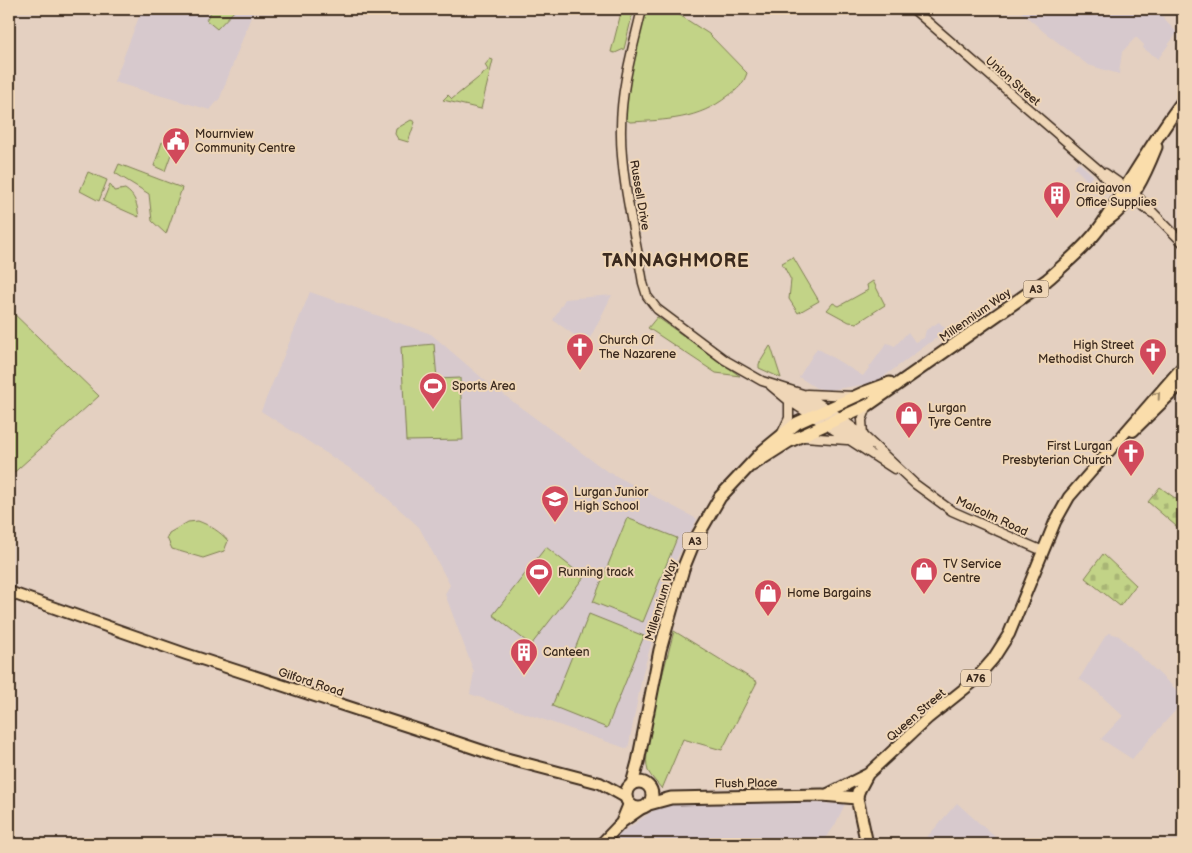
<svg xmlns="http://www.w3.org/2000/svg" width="1192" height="853" viewBox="0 0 1192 853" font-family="'Balsamiq Sans',sans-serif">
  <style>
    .built { fill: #d7c9cd }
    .green { fill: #c2d387; stroke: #7e7e52 }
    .cemetery { fill: url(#cemetery-stones); stroke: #7e7e52 }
    .park { fill: url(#park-tufts); stroke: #7e7e52 }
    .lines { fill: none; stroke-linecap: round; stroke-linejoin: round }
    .minor-casing { stroke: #3b2a1e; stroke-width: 11 }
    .major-casing { stroke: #3b2a1e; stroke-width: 14 }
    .highway-casing { stroke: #3b2a1e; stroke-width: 15 }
    .minor { stroke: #efd6b7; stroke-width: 8 }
    .major { stroke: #faddab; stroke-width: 10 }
    .highway { stroke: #faddab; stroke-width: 11 }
    .oneway { stroke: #9a8464 }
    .labels { text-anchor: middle; stroke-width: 4; stroke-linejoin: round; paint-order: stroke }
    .shield { fill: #efd6b7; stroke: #715e4c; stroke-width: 1 }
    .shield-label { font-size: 11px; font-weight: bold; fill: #3b2a1e }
    .street-label { font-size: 12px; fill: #3b2a1e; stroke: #efd6b7 }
    .poi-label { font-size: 12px; fill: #3b2a1e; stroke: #efd6b7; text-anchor: start }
    .district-label { font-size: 18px; font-weight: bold; letter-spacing: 1px; fill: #3b2a1e; stroke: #efd6b7 }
  </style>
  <defs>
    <pattern id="cemetery-stones" width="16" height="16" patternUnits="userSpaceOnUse" patternTransform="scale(1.25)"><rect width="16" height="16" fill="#c2d387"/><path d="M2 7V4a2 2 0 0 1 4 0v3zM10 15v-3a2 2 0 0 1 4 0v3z" fill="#a8b574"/></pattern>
    <pattern id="park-tufts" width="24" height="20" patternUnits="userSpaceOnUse" patternTransform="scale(1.25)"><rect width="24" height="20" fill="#c2d387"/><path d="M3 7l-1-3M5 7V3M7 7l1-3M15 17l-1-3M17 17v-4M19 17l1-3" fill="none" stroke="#a8b574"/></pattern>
  </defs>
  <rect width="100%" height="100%" fill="#e4d0c1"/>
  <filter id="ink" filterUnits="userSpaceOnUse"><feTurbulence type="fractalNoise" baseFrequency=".02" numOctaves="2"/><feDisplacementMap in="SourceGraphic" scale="10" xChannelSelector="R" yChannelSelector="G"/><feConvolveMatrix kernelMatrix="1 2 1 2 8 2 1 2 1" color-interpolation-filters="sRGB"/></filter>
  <g filter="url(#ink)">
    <path class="built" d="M 142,9 L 254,9 L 220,98 L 210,110 L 114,82 Z
      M 1018,9 L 1156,9 L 1177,33 L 1158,59 L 1143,48 L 1144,45 L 1136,37 L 1122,52 L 1119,74 L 1088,65 L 1044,32 Z
      M 1078,162 L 1093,175 L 1088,181 L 1074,167 Z
      M 310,292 L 431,334 L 488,383 L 605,470 L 697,519 L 675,562 L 643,672 L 628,749 L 470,694 L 474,672 L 445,594 L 450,585 L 419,527 L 378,490 L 377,486 L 261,411 Z
      M 612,295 L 587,344 L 553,320 L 565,299 Z
      M 939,322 L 947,330 L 875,383 L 829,390 L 816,388 L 799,377 L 817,348 L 863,376 L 887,343 L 895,346 L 908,332 L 915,342 L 924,338 L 926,330 Z
      M 1110,633 L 1119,636 L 1183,696 L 1183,702 L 1132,759 L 1101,739 L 1123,716 L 1093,688 L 1079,679 L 1106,635 Z
      M 736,801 L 845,804 L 835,825 L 822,844 L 610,844 L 621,833 L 654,810 L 681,802 Z
      M 957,803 L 969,814 L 1003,844 L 921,844 Z"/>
    <path class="green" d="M 213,9 L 236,9 L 217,29 L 206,20 Z
      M 622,9 L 633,12 L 624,49 L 615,53 L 611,52 Z
      M 645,9 L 667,9 L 678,14 L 709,34 L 747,73 C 743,85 738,89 728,96 C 698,120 666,120 630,122 L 625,119 L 627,87 Z
      M 490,59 L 493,60 L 481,109 L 443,100 L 448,95 L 452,99 L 488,70 L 485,65 Z
      M 411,120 L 415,122 L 408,142 L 398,139 L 395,134 L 396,129 Z
      M 119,164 L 182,188 L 166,234 L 152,221 L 149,194 L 115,173 Z
      M 88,172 L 107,180 L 99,201 L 80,191 Z
      M 110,184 L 114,191 L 125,189 C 136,196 137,205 139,217 L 103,201 Z
      M 793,257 L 819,301 L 798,313 L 789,299 L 791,280 L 782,263 Z
      M 873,281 L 885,305 L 857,323 L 849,322 L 827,310 L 833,303 L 839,306 L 868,290 L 867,285 Z
      M 9,309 L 99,396 L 9,477 Z
      M 657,317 L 740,376 L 716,373 L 648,328 Z
      M 434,344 L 437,379 L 460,378 L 463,440 L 406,441 L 401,347 Z
      M 770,346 L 771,347 L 781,378 L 759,368 L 759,364 Z
      M 627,518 L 677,538 L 643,622 L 593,602 Z
      M 198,521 C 209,525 221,532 228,541 L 224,551 L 203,558 L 172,549 L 167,538 L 169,533 L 188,522 Z
      M 546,547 L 584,577 L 531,645 L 493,615 Z
      M 589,614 L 644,636 L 607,728 L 552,706 Z
      M 674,631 L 757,682 L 722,750 L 683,739 L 662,789 C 658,784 651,777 648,771 C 640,751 668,655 674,631 Z"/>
    <path class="cemetery" d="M 1160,487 L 1183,504 L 1183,532 L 1148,502 Z
      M 1103,554 L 1136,585 L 1120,606 L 1085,578 Z"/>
    <path class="park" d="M 162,142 L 174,146 L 165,171 L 154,166 Z"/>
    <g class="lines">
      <g class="minor-casing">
        <path id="minor" d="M 642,9 C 633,48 621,87 621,128 C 620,176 635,234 643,283 L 647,296 L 657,309 L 725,360 L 762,381 L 803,394 L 827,408 L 863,435 L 915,484 L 952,511 L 1043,551
          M 913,9 L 1099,170 L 1112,186 L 1152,213
          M 1105,173 L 1135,194 L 1183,243
          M 771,386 L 789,401 L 894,469
          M 787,392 L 827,416 L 868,447
          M 807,394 L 853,396
          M 782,433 L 789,418 L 789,401
          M 863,435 L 862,420 L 868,405
          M 804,437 L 847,440"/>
      </g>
      <g class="major-casing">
        <path id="major" d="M 1133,431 L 1183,382
          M 9,592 L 186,654 L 450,740 L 501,757 L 600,783 L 625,797
          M 859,791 L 868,774 L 928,718 L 973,682 L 993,659 L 1009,634 L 1055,522 L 1069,497 L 1183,366
          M 828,794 L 868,774
          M 622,821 L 629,804
          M 601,844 L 622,822 L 642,808"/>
      </g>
      <g class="highway-casing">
        <path id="highway" d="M 1106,221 C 1133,202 1144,177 1156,147
          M 752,465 L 788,442 L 868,405 L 1047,280 C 1066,263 1088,245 1103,223 C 1130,182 1153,140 1183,101
          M626 795a13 13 0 1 1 26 0a13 13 0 1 1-26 0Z
          M 632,784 L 638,762 L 660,650 L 683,569 L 694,542 L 720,497 L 764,450 L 797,423 L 863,393 L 890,383
          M 858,792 L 857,798 L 867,844
          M 649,804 L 671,798 L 822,795 L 857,798"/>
      </g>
      <use href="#minor" class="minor"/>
      <use href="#major" class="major"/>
      <use href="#highway" class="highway"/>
    </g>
    <defs><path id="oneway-chevron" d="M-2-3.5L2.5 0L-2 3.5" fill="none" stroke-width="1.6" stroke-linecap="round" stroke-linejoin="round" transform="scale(1.25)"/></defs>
    <use class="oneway" href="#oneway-chevron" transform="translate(1157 395) rotate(-49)"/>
  </g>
  <defs>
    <g id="civic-pin" transform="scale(1.4375)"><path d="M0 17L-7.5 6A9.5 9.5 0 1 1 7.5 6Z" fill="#d1495b" stroke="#efd6b7"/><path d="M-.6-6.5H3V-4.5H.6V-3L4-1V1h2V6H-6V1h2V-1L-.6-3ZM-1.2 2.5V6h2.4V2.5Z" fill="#fff"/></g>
    <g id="building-pin" transform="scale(1.4375)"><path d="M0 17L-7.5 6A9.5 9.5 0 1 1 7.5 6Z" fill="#d1495b" stroke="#efd6b7"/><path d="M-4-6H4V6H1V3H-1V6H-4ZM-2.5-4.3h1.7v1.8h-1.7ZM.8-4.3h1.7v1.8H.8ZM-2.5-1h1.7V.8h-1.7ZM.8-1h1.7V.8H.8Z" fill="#fff"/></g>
    <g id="church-pin" transform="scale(1.4375)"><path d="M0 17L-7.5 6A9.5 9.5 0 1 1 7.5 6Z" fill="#d1495b" stroke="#efd6b7"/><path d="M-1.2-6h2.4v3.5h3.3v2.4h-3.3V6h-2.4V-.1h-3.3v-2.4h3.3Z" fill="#fff"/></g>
    <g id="stadium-pin" transform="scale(1.4375)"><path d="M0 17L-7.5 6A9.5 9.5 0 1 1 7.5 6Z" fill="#d1495b" stroke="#efd6b7"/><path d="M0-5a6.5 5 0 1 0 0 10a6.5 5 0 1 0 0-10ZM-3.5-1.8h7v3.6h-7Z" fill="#fff"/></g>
    <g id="shop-pin" transform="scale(1.4375)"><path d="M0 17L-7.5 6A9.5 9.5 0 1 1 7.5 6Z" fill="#d1495b" stroke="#efd6b7"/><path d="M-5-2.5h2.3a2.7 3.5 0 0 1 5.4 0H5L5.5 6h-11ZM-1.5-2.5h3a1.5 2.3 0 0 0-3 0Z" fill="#fff"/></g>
    <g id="school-pin" transform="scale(1.4375)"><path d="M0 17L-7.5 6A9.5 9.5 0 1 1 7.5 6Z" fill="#d1495b" stroke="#efd6b7"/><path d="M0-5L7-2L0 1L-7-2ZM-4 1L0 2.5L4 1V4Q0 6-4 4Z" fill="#fff"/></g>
  </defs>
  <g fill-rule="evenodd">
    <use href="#civic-pin" x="176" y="141"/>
    <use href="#building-pin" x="1057" y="195"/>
    <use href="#church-pin" x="580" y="347"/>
    <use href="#church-pin" x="1153" y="352"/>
    <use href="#stadium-pin" x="433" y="386"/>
    <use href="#shop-pin" x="909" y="415"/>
    <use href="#church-pin" x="1131" y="453"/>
    <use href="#school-pin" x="555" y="499"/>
    <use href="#shop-pin" x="924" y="571"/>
    <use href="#stadium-pin" x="539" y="572"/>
    <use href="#shop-pin" x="768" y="593"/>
    <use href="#building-pin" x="524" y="652"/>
  </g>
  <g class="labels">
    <g class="shield">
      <rect x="1023.5" y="280.5" width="25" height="17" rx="4"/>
      <rect x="682.5" y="532.5" width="25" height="17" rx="4"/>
      <rect x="961" y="669.5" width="30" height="17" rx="4"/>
    </g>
    <g class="shield-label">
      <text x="1036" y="293">A3</text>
      <text x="695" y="545">A3</text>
      <text x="976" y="682">A76</text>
    </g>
    <g class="street-label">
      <text transform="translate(1013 81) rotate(41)" y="4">Union Street</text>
      <text transform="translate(640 195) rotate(80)" y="4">Russell Drive</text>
      <text transform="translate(975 315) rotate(-35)" y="4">Millennium Way</text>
      <text transform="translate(992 516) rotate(25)" y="4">Malcolm Road</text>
      <text transform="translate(661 600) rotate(-73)" y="4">Millennium Way</text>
      <text transform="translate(311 682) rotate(18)" y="4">Gilford Road</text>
      <text transform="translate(916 715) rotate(-41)" y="4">Queen Street</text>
      <text transform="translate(746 783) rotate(-1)" y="4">Flush Place</text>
    </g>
    <g class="poi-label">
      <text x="195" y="138">Mournview<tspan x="195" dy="14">Community Centre</tspan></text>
      <text x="1076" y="192">Craigavon<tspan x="1076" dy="14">Office Supplies</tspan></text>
      <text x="599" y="344">Church Of<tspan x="599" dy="14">The Nazarene</tspan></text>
      <text x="1134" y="349" text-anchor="end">High Street<tspan x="1134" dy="14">Methodist Church</tspan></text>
      <text x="452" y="390">Sports Area</text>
      <text x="928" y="412">Lurgan<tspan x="928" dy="14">Tyre Centre</tspan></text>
      <text x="1112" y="450" text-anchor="end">First Lurgan<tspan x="1112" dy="14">Presbyterian Church</tspan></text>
      <text x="574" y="496">Lurgan Junior<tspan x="574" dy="14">High School</tspan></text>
      <text x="943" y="568">TV Service<tspan x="943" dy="14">Centre</tspan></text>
      <text x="558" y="576">Running track</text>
      <text x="787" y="597">Home Bargains</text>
      <text x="543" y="656">Canteen</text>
    </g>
    <g class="district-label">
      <text x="676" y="267">TANNAGHMORE</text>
    </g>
  </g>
  <rect width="1192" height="853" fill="none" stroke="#efd6b7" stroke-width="30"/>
  <rect x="15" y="15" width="1162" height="823" fill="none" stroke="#3b2a1e" stroke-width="2" filter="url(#ink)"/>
</svg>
